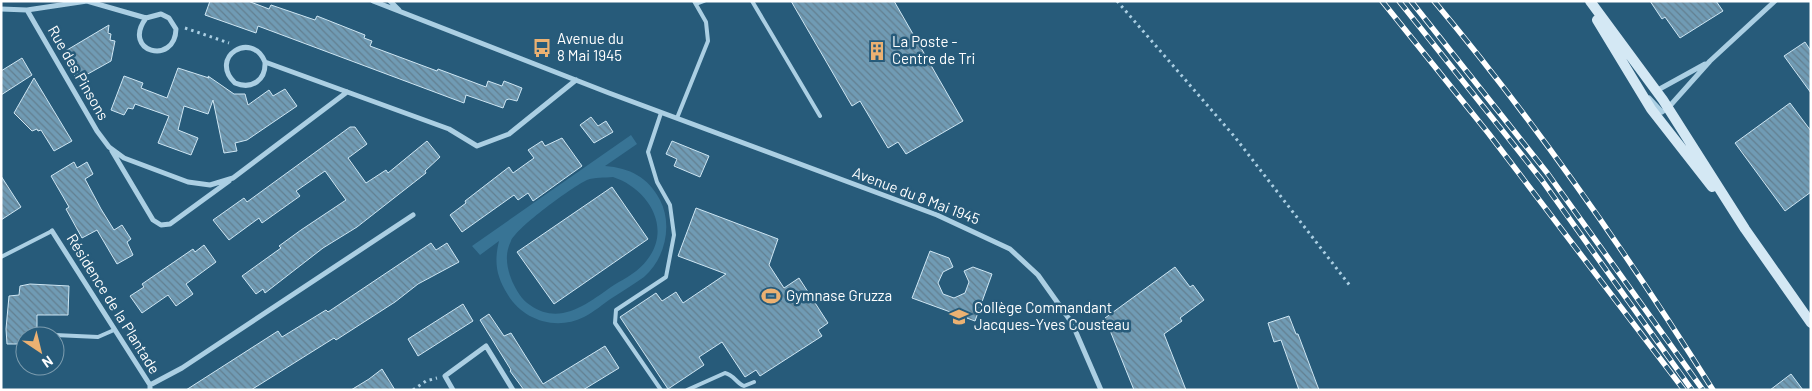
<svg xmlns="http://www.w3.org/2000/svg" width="1812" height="391" viewBox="0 0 1812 391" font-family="Barlow,sans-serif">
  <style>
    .green { fill: #387495; fill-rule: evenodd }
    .building { fill: url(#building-back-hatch); stroke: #cee6f3 }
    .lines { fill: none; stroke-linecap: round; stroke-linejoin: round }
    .path { stroke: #abcfe3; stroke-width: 3; stroke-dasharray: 2.5 4; stroke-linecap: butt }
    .lane { stroke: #abcfe3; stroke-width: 4 }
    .street { stroke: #abcfe3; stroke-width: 5 }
    .secondary { stroke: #d4e8f4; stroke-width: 10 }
    .rail-casing { stroke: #fff; stroke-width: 5.5 }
    .rail { stroke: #275b7a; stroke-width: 4; stroke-dasharray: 11; stroke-linecap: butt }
    .labels { text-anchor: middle; stroke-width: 5; stroke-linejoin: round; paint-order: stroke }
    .poi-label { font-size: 15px; fill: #fff; stroke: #275b7a; text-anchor: start }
    .street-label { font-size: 15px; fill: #fff; stroke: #275b7a }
  </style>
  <defs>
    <pattern id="building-back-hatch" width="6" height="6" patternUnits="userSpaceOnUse" patternTransform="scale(1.25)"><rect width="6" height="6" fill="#709bb4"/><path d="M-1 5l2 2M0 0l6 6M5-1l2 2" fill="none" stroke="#637f90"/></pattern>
  </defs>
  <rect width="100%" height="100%" fill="#275b7a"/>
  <path class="green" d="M 631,135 L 637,144 L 605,166 C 630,168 648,177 660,200 C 673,225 665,259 644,277 C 634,284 623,291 612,298 C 603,304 594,312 584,317 C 556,331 523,320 508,295 C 496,276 494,262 499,241 L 480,255 L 472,246 ZM 613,177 C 647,188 673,227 647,260 C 639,271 626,278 614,285 C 589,302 561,327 530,305 C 521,299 517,291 512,281 C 507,268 504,255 511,241 C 517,227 572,187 587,180 C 594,177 605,178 613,177 Z"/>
  <path class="building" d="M 210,1 L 248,1 L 269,9 L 271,5 L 315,20 L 317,16 L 365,35 L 364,38 L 372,41 L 370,46 L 437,71 L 438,69 L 486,87 L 488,81 L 502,86 L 504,81 L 522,88 L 517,101 L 509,99 L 506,100 L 503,108 L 466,95 L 464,103 L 258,26 L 256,33 L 205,15 Z
    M 791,1 L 894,1 L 963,121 L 906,154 L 898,142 L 888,148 L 860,101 L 852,106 Z
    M 1650,1 L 1716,1 L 1723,11 L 1680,38 L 1665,17 L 1662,19 Z
    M 109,25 L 108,33 L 111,34 L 110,40 L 115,41 L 111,61 L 77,80 L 62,53 Z
    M 1805,42 L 1811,51 L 1811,93 L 1784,56 Z
    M 22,58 L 32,75 L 1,95 L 1,71 Z
    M 178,68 L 209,78 L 208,76 L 234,94 L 245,94 L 248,105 L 269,90 L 273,96 L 285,89 L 297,106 L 247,140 L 235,143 L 237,151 L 224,153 L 213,100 L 208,114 L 184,106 L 178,130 L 198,138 L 191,155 L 158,143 L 169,116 L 135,104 L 133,109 L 128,108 L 124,115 L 111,110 L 124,76 L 143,83 L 141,88 L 167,98 Z
    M 34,78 L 72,141 L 54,151 L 41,130 L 38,131 L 37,129 L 32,131 L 14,113 Z
    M 1790,103 L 1811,131 L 1811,192 L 1785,211 L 1735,143 Z
    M 591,117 L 598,126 L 606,121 L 613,132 L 594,143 L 580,125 Z
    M 350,127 L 355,127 L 367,144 L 348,158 L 366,183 L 386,170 L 388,173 L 427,141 L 440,157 L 425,171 L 426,173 L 357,227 L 323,248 L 265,293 L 263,289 L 256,294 L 242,276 L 281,248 L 279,246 L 301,230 L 346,200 L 325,171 L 296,191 L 300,196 L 262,223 L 259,218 L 229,240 L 213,220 L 244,198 L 247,202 Z
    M 562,138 L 582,166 L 533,201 L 528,193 L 518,200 L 514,195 L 462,232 L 450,215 L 466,203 L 465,201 L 509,167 L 513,173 L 534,158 L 528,150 L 542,141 L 545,146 Z
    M 672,141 L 709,156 L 700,177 L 674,166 L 677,159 L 666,154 Z
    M 74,162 L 77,168 L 87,162 L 93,174 L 85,179 L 101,209 L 114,230 L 122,225 L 131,239 L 127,242 L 133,255 L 117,264 L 97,230 L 82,238 L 66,209 L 69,207 L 51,176 Z
    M 1,176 L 21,207 L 1,220 Z
    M 612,187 L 648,239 L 554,304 L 517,252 Z
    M 696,208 L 778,239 L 769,265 L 784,288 L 799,278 L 828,323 L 818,330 L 822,336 L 760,376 L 756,370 L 745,377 L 722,342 L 699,357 L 704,365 L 668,389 L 620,317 L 656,293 L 662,301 L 676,292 L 683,303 L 726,274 L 678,256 Z
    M 431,243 L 436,250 L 447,243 L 459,262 L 418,284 L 395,302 L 336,340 L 334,338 L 251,390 L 186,390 L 278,331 L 282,337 L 326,310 L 328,312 Z
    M 204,245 L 216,262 L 186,284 L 193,294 L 176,306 L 168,295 L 142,313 L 130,296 L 144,287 L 142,284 L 193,249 L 195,252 Z
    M 930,251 L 949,258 L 953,267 L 943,272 L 938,283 L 943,294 L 954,298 L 965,293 L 969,282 L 964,271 L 973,267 L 992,274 L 975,321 L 912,298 Z
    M 1175,267 L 1190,287 L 1193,285 L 1204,300 L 1180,318 L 1182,321 L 1164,334 L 1186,390 L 1134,390 L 1105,318 Z
    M 30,284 L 69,286 L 68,315 L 37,315 L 37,336 L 25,336 L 25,344 L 7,344 L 6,329 L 9,296 L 19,295 L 20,286 Z
    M 463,304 L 473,321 L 418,356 L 408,339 Z
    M 489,314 L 504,336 L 511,333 L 543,384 L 605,346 L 619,368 L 583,390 L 524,390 L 510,371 L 511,370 L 480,320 Z
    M 1289,316 L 1296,334 L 1298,334 L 1319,390 L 1299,390 L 1281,340 L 1274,342 L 1268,323 Z
    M 382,369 L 395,390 L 351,390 L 369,379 Z
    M 1791,374 L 1803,390 L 1770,390 Z"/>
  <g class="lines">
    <path class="path" d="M 1117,1 L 1234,136 L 1351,287
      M 185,28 L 229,43
      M 413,390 L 426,381 L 437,378"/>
    <path class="lane" d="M 752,1 L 820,116
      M 696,4 L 704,1
      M 677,118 L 708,41 L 706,22 L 694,1
      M 1,257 L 52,231
      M 55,335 L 98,337 L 114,330
      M 661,390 L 615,323 L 616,310 L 666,277 L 674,235 L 670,205 L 657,182 L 648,152 L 661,113
      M 687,390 L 725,373 C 734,375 736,383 744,386 L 754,382"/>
    <path class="street" d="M 373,1 L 609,93 L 937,215 L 1010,249 L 1038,275 L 1072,323 L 1101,390
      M 390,1 L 399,10
      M 1,9 L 27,10 L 87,1 L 146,18 L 161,14 L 169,18 L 176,29 C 175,66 121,52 146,18
      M 27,10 L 97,131 L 109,147 L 124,158 L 188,182 L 210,185 L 233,178 L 347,92
      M 265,62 C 266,80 252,90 235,83 C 208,57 252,30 265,62 L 449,129 L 477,146 L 509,134 L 576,80
      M 1656,91 L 1705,64
      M 1649,98 L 1662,112 L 1668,108 L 1710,61 L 1775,1
      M 112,151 L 153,220 L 161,225 L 170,224 L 229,181
      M 52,231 L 150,385 L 150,390
      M 150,385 L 182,368 L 413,215
      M 453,390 L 445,376 L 486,346 L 513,390"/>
    <path class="secondary" d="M 1590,1 L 1663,100 L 1745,229 L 1811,323
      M 1597,20 L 1651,109 L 1712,187"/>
    <g class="rail-casing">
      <path id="rail" d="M 1382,1 L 1489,134 L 1684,390
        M 1399,1 L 1541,179 L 1692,390
        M 1411,1 L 1548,174 L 1703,390
        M 1434,1 C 1537,124 1628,255 1713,390"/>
    </g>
    <use href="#rail" class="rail"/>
  </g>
  <defs>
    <g id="bus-bare" transform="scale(1.5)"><path d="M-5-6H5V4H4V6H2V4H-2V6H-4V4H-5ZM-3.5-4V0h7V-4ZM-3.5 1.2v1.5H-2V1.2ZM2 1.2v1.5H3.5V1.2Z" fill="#ebb172" stroke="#275b7a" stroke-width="2.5" paint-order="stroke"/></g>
    <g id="building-bare" transform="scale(1.5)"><path d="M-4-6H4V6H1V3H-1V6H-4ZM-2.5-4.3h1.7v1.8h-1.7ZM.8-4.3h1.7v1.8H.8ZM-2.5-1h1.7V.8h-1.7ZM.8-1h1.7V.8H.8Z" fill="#ebb172" stroke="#275b7a" stroke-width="2.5" paint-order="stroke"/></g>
    <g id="stadium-bare" transform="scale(1.5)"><path d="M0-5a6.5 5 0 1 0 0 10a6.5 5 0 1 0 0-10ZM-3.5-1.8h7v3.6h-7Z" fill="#ebb172" stroke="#275b7a" stroke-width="2.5" paint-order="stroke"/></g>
    <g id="school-bare" transform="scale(1.5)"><path d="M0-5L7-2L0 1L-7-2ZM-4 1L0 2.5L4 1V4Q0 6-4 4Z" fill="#ebb172" stroke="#275b7a" stroke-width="2.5" paint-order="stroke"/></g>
  </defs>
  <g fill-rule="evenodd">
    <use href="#bus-bare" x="542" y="48"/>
    <use href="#building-bare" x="877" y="51"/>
    <use href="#stadium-bare" x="771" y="296"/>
    <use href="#school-bare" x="959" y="317"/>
  </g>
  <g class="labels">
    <g class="poi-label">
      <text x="557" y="44">Avenue du<tspan x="557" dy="17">8 Mai 1945</tspan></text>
      <text x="892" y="47">La Poste -<tspan x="892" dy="17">Centre de Tri</tspan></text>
      <text x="786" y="301">Gymnase Gruzza</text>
      <text x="974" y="313">Collège Commandant<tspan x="974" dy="17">Jacques-Yves Cousteau</tspan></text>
    </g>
    <g class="street-label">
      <text transform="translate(78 73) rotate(60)" y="5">Rue des Pinsons</text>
      <text transform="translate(916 196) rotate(21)" y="5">Avenue du 8 Mai 1945</text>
      <text transform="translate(113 304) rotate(58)" y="5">Résidence de la Plantade</text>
    </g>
  </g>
  <rect width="1812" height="391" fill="none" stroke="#ffffff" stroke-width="5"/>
  <g transform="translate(40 351) rotate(145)"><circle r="24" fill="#275b7a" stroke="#7d9daf"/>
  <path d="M0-4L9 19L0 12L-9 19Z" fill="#ebb172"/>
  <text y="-8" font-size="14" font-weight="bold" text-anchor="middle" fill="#ffffff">N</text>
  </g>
</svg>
